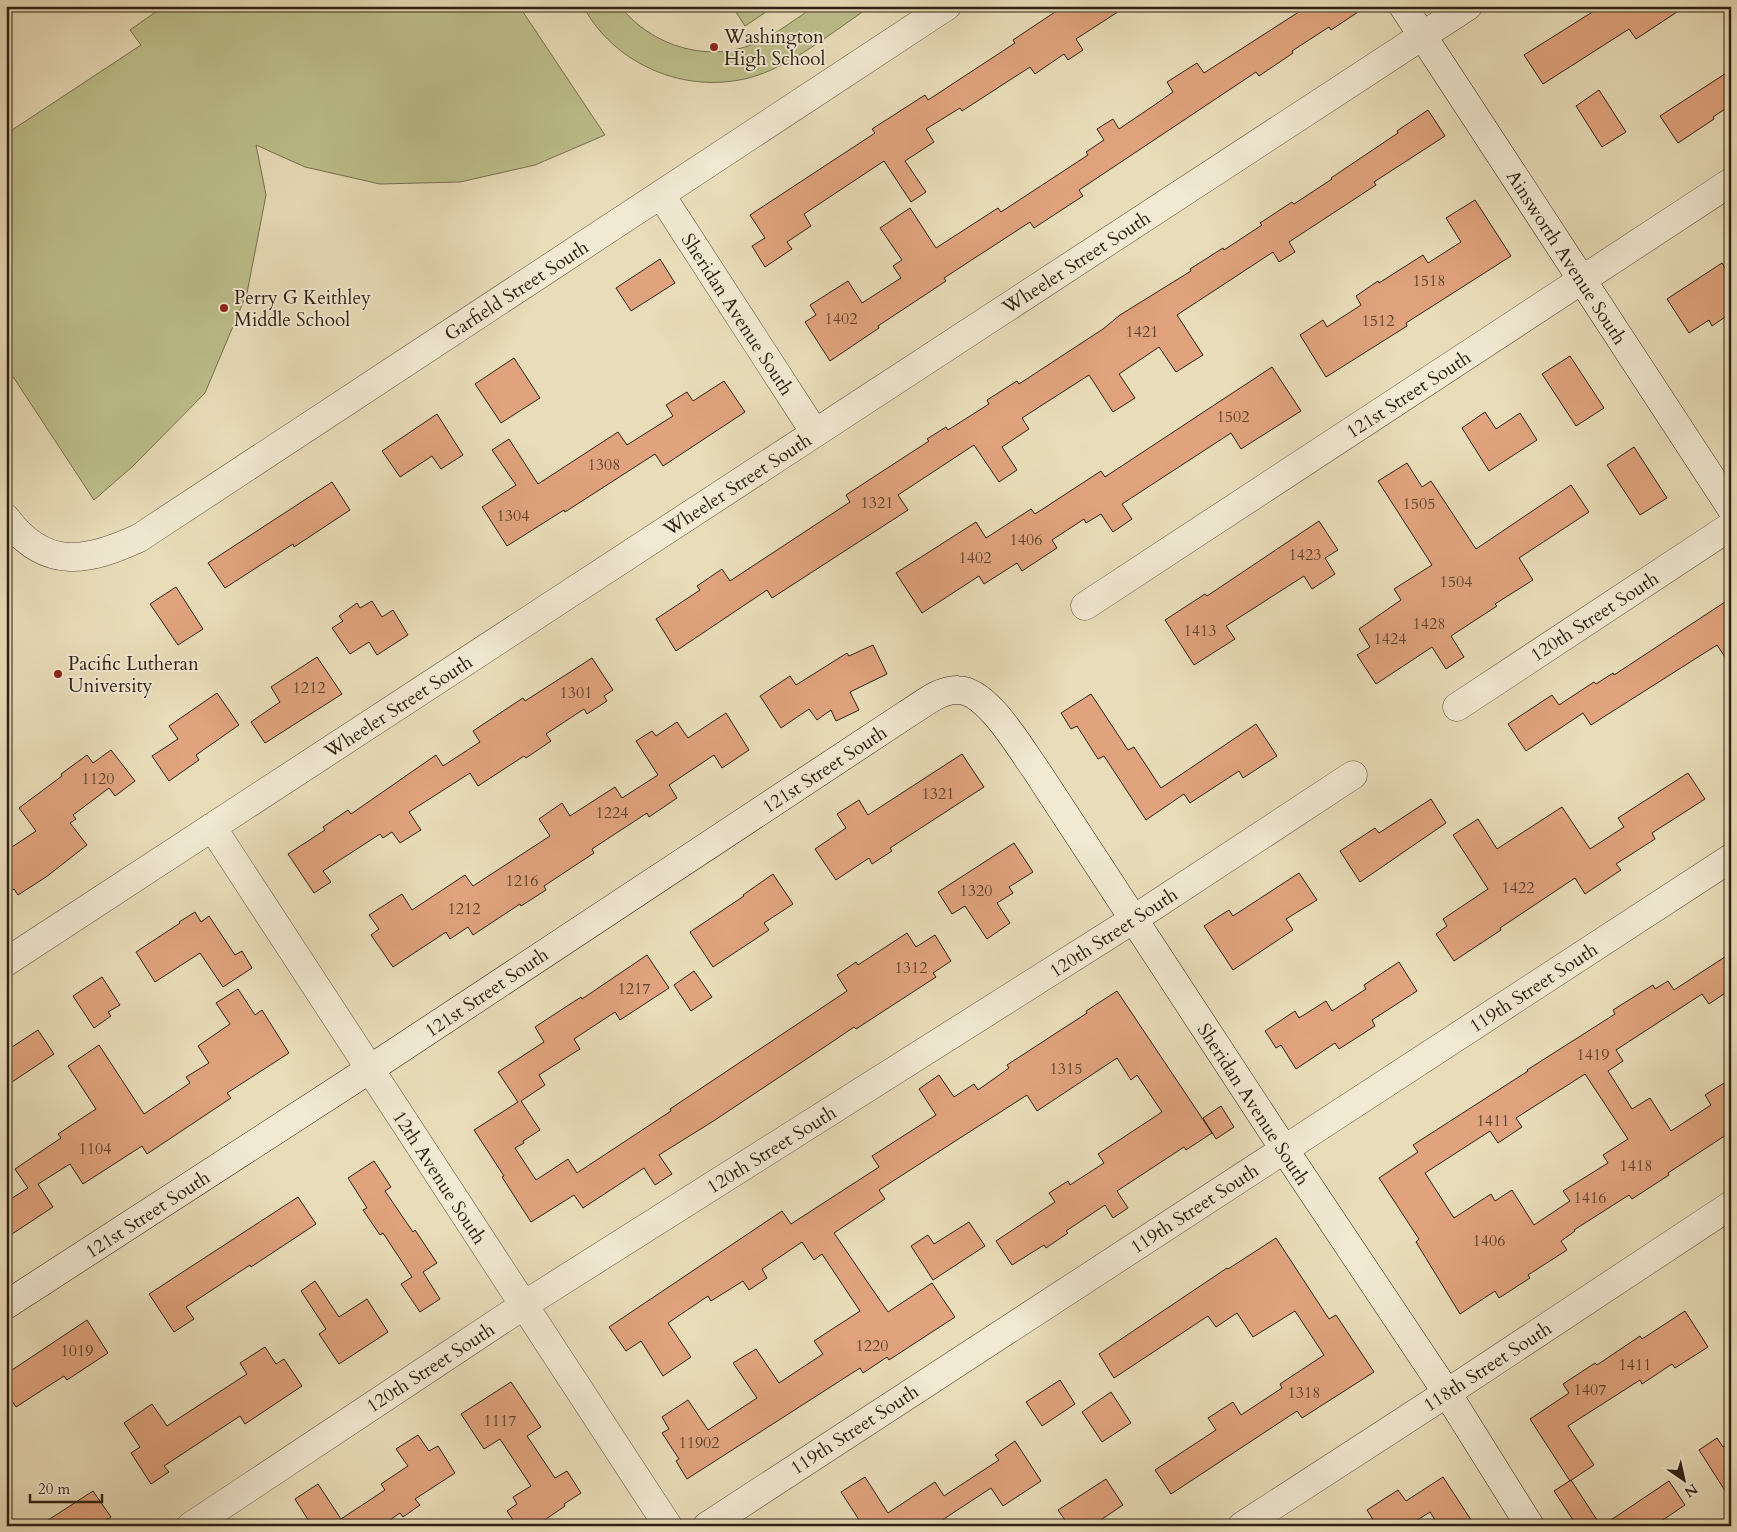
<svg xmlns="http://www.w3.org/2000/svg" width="1737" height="1532" viewBox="0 0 1737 1532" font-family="Cardo,serif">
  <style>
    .green { fill: #bdbf8b; stroke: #76704f }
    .building { fill: #e0a37d; stroke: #2e2113; fill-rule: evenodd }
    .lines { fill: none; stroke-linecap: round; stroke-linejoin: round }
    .street-casing { stroke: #5d503c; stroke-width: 29 }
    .secondary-casing { stroke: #2e2113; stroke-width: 29 }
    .street { stroke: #f1e9d2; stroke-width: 28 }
    .secondary { stroke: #f1e9d2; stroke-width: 28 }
    .poi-dot { fill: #8f2418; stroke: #f1e9d2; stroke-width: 2 }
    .labels { text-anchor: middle; stroke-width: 4; stroke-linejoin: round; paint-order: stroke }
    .number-label { font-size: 16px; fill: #5a422e }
    .poi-label { font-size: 19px; fill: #2e2113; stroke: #f1e9d2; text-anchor: start }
    .street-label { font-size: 19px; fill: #2e2113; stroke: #f1e9d2 }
  </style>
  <rect width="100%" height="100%" fill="#e9ddb9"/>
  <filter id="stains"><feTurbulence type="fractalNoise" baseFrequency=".004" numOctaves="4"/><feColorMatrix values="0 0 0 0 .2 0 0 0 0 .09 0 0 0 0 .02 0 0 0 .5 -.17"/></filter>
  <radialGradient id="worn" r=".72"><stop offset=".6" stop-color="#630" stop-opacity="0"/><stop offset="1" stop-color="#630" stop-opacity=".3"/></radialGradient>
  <path class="green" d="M 164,6 L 519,6 L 605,135 L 535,165 L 460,182 L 380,184 L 305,167 L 256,145 L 266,195 L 247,293 L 205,393 L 133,466 L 94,500 L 6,366 L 6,134 L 141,45 L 130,30 Z
    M 583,6 L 620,6 C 652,47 711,65 760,41 C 773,35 786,26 799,17 C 804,14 809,9 815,7 C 822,4 861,6 871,6 C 840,27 805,55 771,70 C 703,101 618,72 583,6 Z
    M 732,6 L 775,6 L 745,26 Z"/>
  <path class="building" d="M 1064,6 L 1127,6 L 1076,39 L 1083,50 L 1068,60 L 1064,54 L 1035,74 L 1030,67 L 962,111 L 960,108 L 926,129 L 934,142 L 905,161 L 926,192 L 911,202 L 884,161 L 804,214 L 811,226 L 787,242 L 792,249 L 765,267 L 752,246 L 765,238 L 750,215 L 875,133 L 872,129 L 925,95 L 928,100 L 1015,43 L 1013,40 Z
    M 1308,6 L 1367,6 L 1331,30 L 1329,27 L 1292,51 L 1293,53 L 1259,76 L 1256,72 L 1079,190 L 1083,196 L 1034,228 L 1030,222 L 944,278 L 946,281 L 878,326 L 879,328 L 830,361 L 805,322 L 816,315 L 810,305 L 848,281 L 862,303 L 901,278 L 893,266 L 902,260 L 880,228 L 910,208 L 936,248 L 998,208 L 1001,212 L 1088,155 L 1086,152 L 1104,140 L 1097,129 L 1113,119 L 1119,129 L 1153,106 L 1173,92 L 1167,82 L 1197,63 L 1204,73 Z
    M 1602,6 L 1686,6 L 1636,39 L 1629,29 L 1543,84 L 1524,55 Z
    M 1731,70 L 1731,105 L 1713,117 L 1714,119 L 1678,143 L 1660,116 Z
    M 1599,90 L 1626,132 L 1602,147 L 1576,106 Z
    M 1428,110 L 1445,136 L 1374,182 L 1376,185 L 1289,242 L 1295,252 L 1279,262 L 1273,252 L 1177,315 L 1203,355 L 1176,372 L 1159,347 L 1119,374 L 1135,398 L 1113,412 L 1089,375 L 1022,418 L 1029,429 L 1002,447 L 1017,470 L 999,482 L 974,445 L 898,495 L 908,510 L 772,598 L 767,590 L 676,651 L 656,619 L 700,590 L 697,586 L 722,569 L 730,581 L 850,502 L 846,495 L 929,441 L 927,439 L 946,427 L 948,430 L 989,404 L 987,400 L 1017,381 L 1019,384 L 1103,329 L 1120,315 L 1191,271 L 1190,269 L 1223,248 L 1224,250 L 1262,225 L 1260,223 L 1292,202 L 1294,204 L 1332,179 L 1331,178 L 1398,133 L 1397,131 Z
    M 1475,200 L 1511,256 L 1406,323 L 1407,326 L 1326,377 L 1300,335 L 1323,320 L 1327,327 L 1361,305 L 1356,296 L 1378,281 L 1379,283 L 1423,255 L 1428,263 L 1461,242 L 1446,218 Z
    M 660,259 L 675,283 L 631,311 L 616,288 Z
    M 1722,263 L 1731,277 L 1731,313 L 1712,326 L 1709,320 L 1689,333 L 1667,299 Z
    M 1570,356 L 1604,408 L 1576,426 L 1542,374 Z
    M 514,358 L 540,398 L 501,423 L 475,384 Z
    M 1272,367 L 1301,411 L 1241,449 L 1231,433 L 1122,504 L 1132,519 L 1113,532 L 1101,514 L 1086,523 L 1084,519 L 1052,540 L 1057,548 L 1022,571 L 1017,563 L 984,584 L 979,576 L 922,613 L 896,573 L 976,522 L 986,538 L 1031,509 L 1035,514 L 1101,471 L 1105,477 Z
    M 724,381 L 745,412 L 663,466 L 655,454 L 565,512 L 564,510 L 507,546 L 482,507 L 516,485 L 492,450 L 509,439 L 538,484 L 618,432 L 627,445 L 673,416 L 666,405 L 687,392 L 693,401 Z
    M 1485,412 L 1496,429 L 1520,413 L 1537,440 L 1489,471 L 1462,428 Z
    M 437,414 L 463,455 L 441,469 L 432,456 L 400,477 L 382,451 Z
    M 1634,447 L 1667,498 L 1640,515 L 1607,465 Z
    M 1407,463 L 1422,487 L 1431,481 L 1476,549 L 1571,485 L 1589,512 L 1519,558 L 1533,580 L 1495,604 L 1497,606 L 1451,636 L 1464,657 L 1446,669 L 1432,647 L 1376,684 L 1357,655 L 1370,647 L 1359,629 L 1401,600 L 1394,589 L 1432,565 L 1378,481 Z
    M 332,482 L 350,510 L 294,547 L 293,544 L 225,588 L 208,563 Z
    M 1319,521 L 1338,550 L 1325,558 L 1335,574 L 1312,589 L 1304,576 L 1226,626 L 1235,639 L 1194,665 L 1165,620 L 1205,594 L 1207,596 Z
    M 176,587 L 203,629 L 178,645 L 150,604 Z
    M 1731,598 L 1731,666 L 1717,645 L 1591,725 L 1583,713 L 1526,751 L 1508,724 L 1552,695 L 1559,705 L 1594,682 L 1596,684 L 1613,673 L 1614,675 Z
    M 372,601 L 382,617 L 393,610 L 408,635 L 377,655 L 369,642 L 350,654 L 332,628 L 343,621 L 339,616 L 357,603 L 360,608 Z
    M 873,645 L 887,674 L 850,692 L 859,710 L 836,721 L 831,710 L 817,720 L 809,709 L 781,728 L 760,696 L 790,676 L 796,685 L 847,653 L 849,656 Z
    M 317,657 L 342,694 L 265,743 L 251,722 L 280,702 L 271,687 Z
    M 592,658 L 613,690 L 604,696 L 607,701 L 587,714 L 584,709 L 546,734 L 551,741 L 526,758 L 524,756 L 478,786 L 470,773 L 409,812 L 421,830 L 400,843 L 392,832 L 383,838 L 380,834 L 323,871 L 331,882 L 314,893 L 288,854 L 325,830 L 323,827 L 348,810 L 351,814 L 436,755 L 443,766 L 480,742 L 473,731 L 523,698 L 525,701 Z
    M 217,693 L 239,725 L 196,755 L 199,760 L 169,781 L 152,756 L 178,739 L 169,726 Z
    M 1091,694 L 1128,750 L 1134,747 L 1161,788 L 1256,724 L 1277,756 L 1243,778 L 1239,771 L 1190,803 L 1184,794 L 1146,820 L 1104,756 L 1098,759 L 1077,726 L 1071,729 L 1061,713 Z
    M 726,713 L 749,750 L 722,768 L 714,755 L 669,785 L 677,798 L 649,817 L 647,813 L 592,849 L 594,853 L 544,886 L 546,890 L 521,906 L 520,904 L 473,935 L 468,927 L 450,939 L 446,932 L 393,967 L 371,935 L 379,929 L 369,915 L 402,894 L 412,910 L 465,875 L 473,886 L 550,836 L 539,819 L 562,803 L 570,816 L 615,787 L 622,798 L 658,775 L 636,741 L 652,731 L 656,736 L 677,722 L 688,738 Z
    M 111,750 L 135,781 L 115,796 L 109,788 L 73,815 L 76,819 L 70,823 L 87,845 L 46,877 L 18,895 L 14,889 L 6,895 L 6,851 L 36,831 L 19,808 L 62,776 L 61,774 L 87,755 L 93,763 Z
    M 962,754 L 984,787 L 890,848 L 892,851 L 872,864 L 869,858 L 836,880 L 815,849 L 846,828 L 837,814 L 859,800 L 868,815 Z
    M 1688,773 L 1705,799 L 1652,833 L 1655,839 L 1616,864 L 1621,870 L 1585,894 L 1575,878 L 1500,928 L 1501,930 L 1454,961 L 1436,934 L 1447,926 L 1443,919 L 1488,889 L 1453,835 L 1478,819 L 1497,849 L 1562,807 L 1590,849 L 1624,827 L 1618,818 Z
    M 1431,799 L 1446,823 L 1360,882 L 1340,851 L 1375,828 L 1379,833 Z
    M 1014,843 L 1033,872 L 1009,887 L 1013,893 L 997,903 L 1010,923 L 987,939 L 965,906 L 952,914 L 938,892 Z
    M 1299,873 L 1317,900 L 1286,919 L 1293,930 L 1233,970 L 1204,926 L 1229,910 L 1233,916 Z
    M 773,874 L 793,904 L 764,923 L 769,930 L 713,967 L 690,932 L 744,896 L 743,895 Z
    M 195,912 L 201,922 L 209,916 L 235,955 L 242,951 L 252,968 L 223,987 L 200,953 L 155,982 L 136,952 L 180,923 L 179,922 Z
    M 907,933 L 916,947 L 935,935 L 951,961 L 933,973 L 936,977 L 856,1029 L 854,1027 L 832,1042 L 715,1120 L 659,1155 L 672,1174 L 655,1185 L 644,1168 L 583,1208 L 574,1195 L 531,1222 L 502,1177 L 504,1176 L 474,1130 L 518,1102 L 498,1072 L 544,1042 L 535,1027 L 581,997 L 582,999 L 647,955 L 669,988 L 620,1020 L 615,1012 L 574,1039 L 580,1049 L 539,1075 L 545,1085 L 521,1101 L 540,1130 L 523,1141 L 524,1143 L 515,1148 L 536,1180 L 568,1159 L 577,1173 L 671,1111 L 670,1109 L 847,991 L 837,975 L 856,962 L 858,965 Z
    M 1731,953 L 1731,989 L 1709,1004 L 1702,994 L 1616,1050 L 1623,1061 L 1608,1071 L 1632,1109 L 1650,1098 L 1671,1131 L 1711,1105 L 1705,1095 L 1724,1083 L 1731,1092 L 1731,1135 L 1729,1133 L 1668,1173 L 1669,1175 L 1632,1199 L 1629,1195 L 1574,1230 L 1575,1231 L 1561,1241 L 1567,1250 L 1528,1275 L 1530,1278 L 1499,1298 L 1495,1291 L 1460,1314 L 1416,1242 L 1419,1239 L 1379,1178 L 1418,1152 L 1413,1145 L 1528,1071 L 1527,1070 L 1615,1014 L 1613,1010 L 1653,985 L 1655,989 L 1668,981 L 1674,990 ZM 1585,1074 L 1628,1139 L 1603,1155 L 1608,1163 L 1563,1191 L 1570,1201 L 1534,1225 L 1512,1190 L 1495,1201 L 1491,1194 L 1454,1218 L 1425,1173 L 1490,1131 L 1498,1143 L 1522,1127 L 1516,1118 Z
    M 1399,962 L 1417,991 L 1372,1020 L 1375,1026 L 1339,1049 L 1335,1043 L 1296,1069 L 1281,1045 L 1276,1048 L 1265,1031 L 1295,1011 L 1299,1018 L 1326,1001 L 1332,1011 L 1366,989 L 1364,985 Z
    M 694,971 L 712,997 L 691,1011 L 674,985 Z
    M 102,977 L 120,1005 L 108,1012 L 111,1016 L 94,1028 L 73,996 Z
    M 238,989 L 255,1015 L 262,1010 L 289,1053 L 227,1093 L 231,1098 L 147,1154 L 142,1146 L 83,1184 L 70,1164 L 38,1184 L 53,1207 L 6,1238 L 6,1202 L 28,1188 L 15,1169 L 61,1138 L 58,1134 L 96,1109 L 68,1066 L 99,1045 L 144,1114 L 190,1083 L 186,1077 L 209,1063 L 198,1046 L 230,1024 L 216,1003 Z
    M 1117,991 L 1212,1133 L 1186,1150 L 1184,1147 L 1117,1191 L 1128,1208 L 1113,1218 L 1105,1205 L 1066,1231 L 1068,1233 L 1046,1248 L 1044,1245 L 1012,1265 L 996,1241 L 1055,1202 L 1049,1193 L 1068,1181 L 1070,1185 L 1104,1163 L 1098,1154 L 1162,1112 L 1137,1075 L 1131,1080 L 1117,1058 L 1037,1111 L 1027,1095 L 879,1190 L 885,1199 L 834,1233 L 888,1312 L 932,1283 L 955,1317 L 889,1360 L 887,1357 L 863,1373 L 860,1368 L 687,1479 L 676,1461 L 679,1459 L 662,1433 L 669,1429 L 662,1417 L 688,1400 L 708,1430 L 757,1398 L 733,1363 L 756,1349 L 779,1383 L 823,1354 L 814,1341 L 860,1311 L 822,1254 L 814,1260 L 802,1242 L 762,1269 L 767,1278 L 749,1290 L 743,1281 L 711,1301 L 708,1296 L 668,1323 L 691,1357 L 663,1376 L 641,1341 L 626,1351 L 609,1327 L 782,1211 L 791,1224 L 879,1167 L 872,1156 L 936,1115 L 919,1089 L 939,1075 L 954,1097 L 974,1084 L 978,1090 L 1009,1068 L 1007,1065 L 1087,1013 L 1086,1011 Z
    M 38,1030 L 54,1054 L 6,1086 L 6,1051 Z
    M 1221,1106 L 1234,1127 L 1216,1139 L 1203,1118 Z
    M 374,1161 L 391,1187 L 385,1191 L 413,1232 L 415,1230 L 437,1263 L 423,1272 L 440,1299 L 420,1312 L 401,1284 L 412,1277 L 383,1233 L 380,1235 L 363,1210 L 367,1208 L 348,1178 Z
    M 298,1197 L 316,1224 L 251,1267 L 250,1265 L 186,1307 L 194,1319 L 174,1332 L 149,1294 Z
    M 969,1222 L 985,1246 L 933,1280 L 911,1246 L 928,1235 L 934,1244 Z
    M 1276,1238 L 1329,1319 L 1336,1315 L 1374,1372 L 1302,1418 L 1297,1411 L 1171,1494 L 1155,1470 L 1216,1430 L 1208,1418 L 1233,1402 L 1241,1415 L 1282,1388 L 1280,1384 L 1324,1355 L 1295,1311 L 1253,1337 L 1237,1313 L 1216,1327 L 1208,1316 L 1114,1378 L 1099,1354 L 1227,1268 L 1228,1269 Z
    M 315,1281 L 339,1317 L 367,1299 L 388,1332 L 339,1364 L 319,1334 L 326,1329 L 301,1291 Z
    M 1685,1311 L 1708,1347 L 1675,1368 L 1672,1364 L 1642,1384 L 1640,1380 L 1568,1426 L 1594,1465 L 1570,1481 L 1530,1419 L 1569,1393 L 1563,1384 L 1595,1363 L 1597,1365 L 1640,1336 L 1642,1339 Z
    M 87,1320 L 108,1353 L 67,1380 L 64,1376 L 16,1407 L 6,1392 L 6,1374 Z
    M 265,1347 L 276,1364 L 284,1359 L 302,1386 L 245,1424 L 240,1416 L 164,1466 L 169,1472 L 151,1484 L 131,1453 L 140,1447 L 124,1423 L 152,1404 L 167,1426 L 247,1374 L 240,1363 Z
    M 1060,1380 L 1075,1404 L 1042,1426 L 1026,1402 Z
    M 511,1382 L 541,1427 L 527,1436 L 555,1478 L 567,1471 L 581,1493 L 564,1504 L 565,1506 L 536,1526 L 517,1526 L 507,1511 L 517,1504 L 513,1497 L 531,1486 L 500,1439 L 484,1449 L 461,1414 Z
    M 1111,1392 L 1131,1423 L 1102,1442 L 1082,1412 Z
    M 418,1435 L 429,1451 L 438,1446 L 455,1473 L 415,1499 L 420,1505 L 403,1517 L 400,1513 L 381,1526 L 312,1526 L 295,1499 L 318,1484 L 341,1519 L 385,1490 L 381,1484 L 408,1466 L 396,1449 Z
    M 1717,1438 L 1723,1447 L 1731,1443 L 1731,1500 L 1699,1450 Z
    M 1015,1441 L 1041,1481 L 1003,1506 L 991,1488 L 933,1526 L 863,1526 L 841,1492 L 865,1477 L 888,1513 L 935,1482 L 944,1496 L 999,1460 L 995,1455 Z
    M 1443,1477 L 1475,1526 L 1439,1526 L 1430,1512 L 1408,1526 L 1377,1526 L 1367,1510 L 1398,1490 L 1406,1501 Z
    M 1106,1479 L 1123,1505 L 1102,1519 L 1107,1526 L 1069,1526 L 1058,1510 Z
    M 1571,1480 L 1601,1526 L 1577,1526 L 1554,1491 Z
    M 1669,1481 L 1685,1505 L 1654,1526 L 1602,1526 Z
    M 93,1491 L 111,1517 L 97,1526 L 39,1526 Z"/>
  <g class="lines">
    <g class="street-casing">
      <path id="street" d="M 661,195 L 815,433
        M 6,518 C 45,571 87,562 139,538 L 947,6
        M 1085,606 L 1731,182
        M 1457,707 L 1731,526
        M 212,827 L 668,1526
        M 6,962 L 1468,6
        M 191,1526 L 524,1305 L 1134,919 L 1353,775
        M 707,1526 L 1731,858
        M 1242,1526 L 1447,1393 L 1731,1205"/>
    </g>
    <g class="secondary-casing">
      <path id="secondary" d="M 1403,6 L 1731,508
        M 6,1305 L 370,1069 L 907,714 C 922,705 940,689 958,690 C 987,690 1020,748 1036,770 L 1284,1149 L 1447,1393 L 1530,1526"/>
    </g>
    <use href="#street" class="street"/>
    <use href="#secondary" class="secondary"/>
  </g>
  <g class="poi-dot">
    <circle cx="714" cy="47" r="5"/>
    <circle cx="224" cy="308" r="5"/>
    <circle cx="58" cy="674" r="5"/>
  </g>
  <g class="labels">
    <g class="number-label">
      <text x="1429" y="286">1518</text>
      <text x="841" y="324">1402</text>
      <text x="1378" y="326">1512</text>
      <text x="1142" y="337">1421</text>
      <text x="1233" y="422">1502</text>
      <text x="604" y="470">1308</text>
      <text x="877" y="508">1321</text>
      <text x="1419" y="509">1505</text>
      <text x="513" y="521">1304</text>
      <text x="1026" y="545">1406</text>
      <text x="1305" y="560">1423</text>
      <text x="975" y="563">1402</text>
      <text x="1456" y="587">1504</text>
      <text x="1429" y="629">1428</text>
      <text x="1200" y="636">1413</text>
      <text x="1390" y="644">1424</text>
      <text x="309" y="693">1212</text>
      <text x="576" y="698">1301</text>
      <text x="98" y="784">1120</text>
      <text x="938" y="799">1321</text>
      <text x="612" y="818">1224</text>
      <text x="522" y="886">1216</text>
      <text x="1518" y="893">1422</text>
      <text x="976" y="896">1320</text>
      <text x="464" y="914">1212</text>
      <text x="911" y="973">1312</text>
      <text x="634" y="994">1217</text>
      <text x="1593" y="1060">1419</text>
      <text x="1066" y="1074">1315</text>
      <text x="1493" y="1126">1411</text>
      <text x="95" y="1154">1104</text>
      <text x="1636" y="1171">1418</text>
      <text x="1590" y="1203">1416</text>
      <text x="1489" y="1246">1406</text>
      <text x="872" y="1351">1220</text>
      <text x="77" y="1356">1019</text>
      <text x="1635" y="1370">1411</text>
      <text x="1590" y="1395">1407</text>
      <text x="1304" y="1398">1318</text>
      <text x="500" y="1426">1117</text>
      <text x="699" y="1448">11902</text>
    </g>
    <g class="poi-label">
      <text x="724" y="43">Washington<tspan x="724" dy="22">High School</tspan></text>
      <text x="234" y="304">Perry G Keithley<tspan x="234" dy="22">Middle School</tspan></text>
      <text x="68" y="670">Pacific Lutheran<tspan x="68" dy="22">University</tspan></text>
    </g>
    <g class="street-label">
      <text transform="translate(1567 257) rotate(57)" y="7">Ainsworth Avenue South</text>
      <text transform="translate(1076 262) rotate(-33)" y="7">Wheeler Street South</text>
      <text transform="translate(516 290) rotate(-33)" y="7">Garfield Street South</text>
      <text transform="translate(738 314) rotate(57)" y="7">Sheridan Avenue South</text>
      <text transform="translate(1408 394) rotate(-33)" y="7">121st Street South</text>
      <text transform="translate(737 484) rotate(-33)" y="7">Wheeler Street South</text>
      <text transform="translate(1594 616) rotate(-33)" y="7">120th Street South</text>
      <text transform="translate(398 706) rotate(-33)" y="7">Wheeler Street South</text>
      <text transform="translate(824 769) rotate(-33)" y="7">121st Street South</text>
      <text transform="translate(1113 932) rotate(-33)" y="7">120th Street South</text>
      <text transform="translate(1533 987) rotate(-33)" y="7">119th Street South</text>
      <text transform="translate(486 992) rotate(-34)" y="7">121st Street South</text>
      <text transform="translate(1254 1104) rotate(57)" y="7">Sheridan Avenue South</text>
      <text transform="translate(771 1149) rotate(-32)" y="7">120th Street South</text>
      <text transform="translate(440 1177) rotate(57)" y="7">12th Avenue South</text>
      <text transform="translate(1194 1208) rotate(-33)" y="7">119th Street South</text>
      <text transform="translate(147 1214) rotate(-33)" y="7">121st Street South</text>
      <text transform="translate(1487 1366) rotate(-33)" y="7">118th Street South</text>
      <text transform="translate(430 1367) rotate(-33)" y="7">120th Street South</text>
      <text transform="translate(854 1429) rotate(-33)" y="7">119th Street South</text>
    </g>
  </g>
  <rect width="1737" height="1532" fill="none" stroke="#e9ddb9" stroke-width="25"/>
  <rect x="8" y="8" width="1722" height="1517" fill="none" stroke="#2e2113" stroke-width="2.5"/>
  <rect x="12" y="12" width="1712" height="1507" fill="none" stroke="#2e2113"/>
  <g transform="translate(1684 1480) rotate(146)" stroke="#f1e9d2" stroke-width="4" paint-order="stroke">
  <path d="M0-4L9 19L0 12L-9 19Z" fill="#2e2113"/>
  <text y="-8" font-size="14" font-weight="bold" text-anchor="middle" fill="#2e2113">N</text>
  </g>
  <path d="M30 1494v8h72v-8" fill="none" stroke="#2e2113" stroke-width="2.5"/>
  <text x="38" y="1494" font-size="15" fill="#2e2113" stroke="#f1e9d2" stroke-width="4" paint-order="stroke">20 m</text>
  <rect width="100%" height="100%" filter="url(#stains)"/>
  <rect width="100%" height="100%" fill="url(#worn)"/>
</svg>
